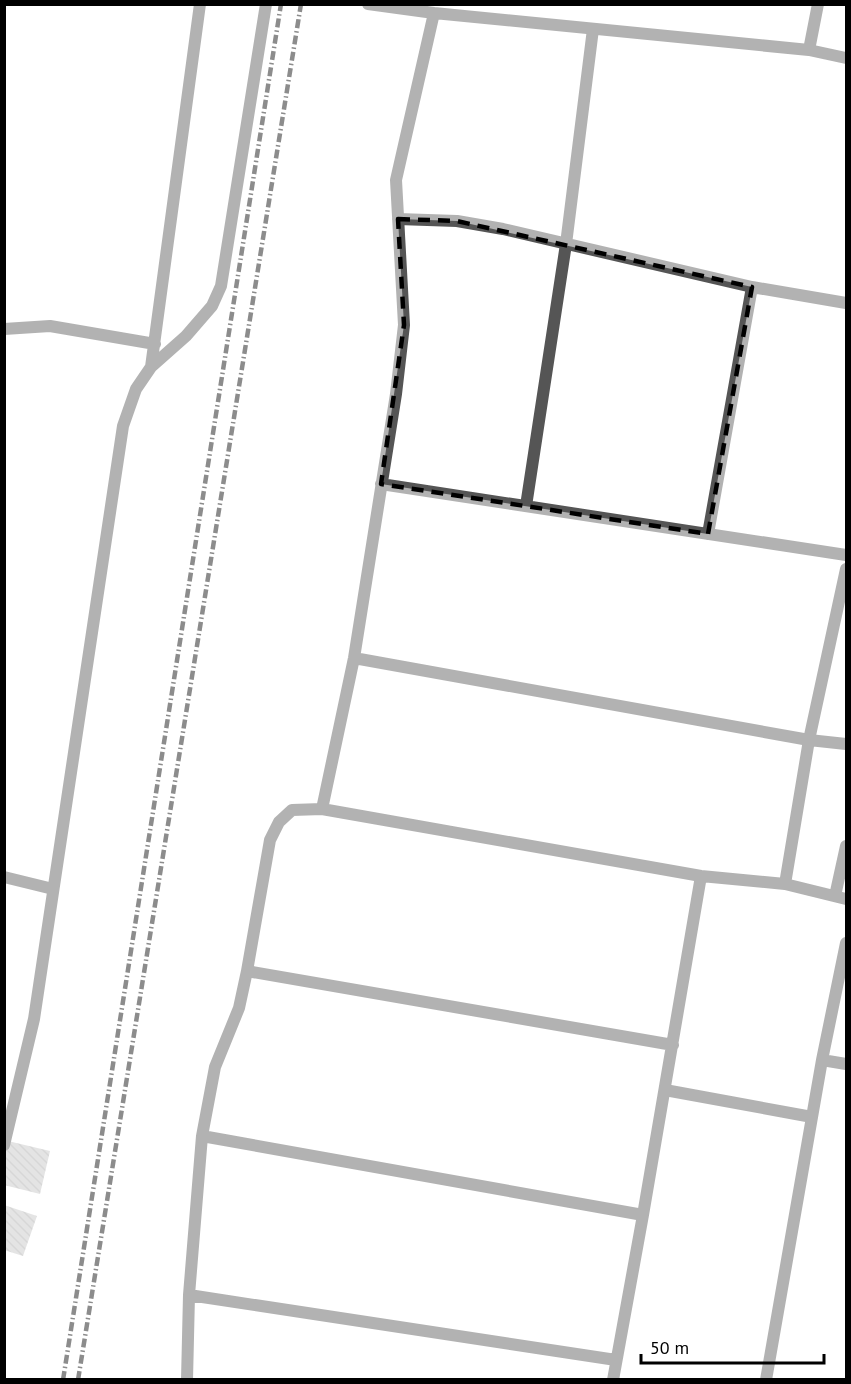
<svg xmlns="http://www.w3.org/2000/svg" width="851" height="1384" viewBox="0 0 851 1384" font-family="'PT Sans',sans-serif">
  <style>
    .building { fill: url(#building-back-hatch) }
    .lines { fill: none; stroke-linecap: round; stroke-linejoin: round }
    .lane { stroke: #555; stroke-width: 12 }
    .street { stroke: #555; stroke-width: 12 }
    .rail { stroke: #000; stroke-width: 4.5; stroke-dasharray: 9 3 1.5 3; stroke-linecap: butt }
    .marked { fill: none; stroke: #000; stroke-width: 4.5; stroke-dasharray: 12 8; stroke-linejoin: round }
  </style>
  <defs>
    <pattern id="building-back-hatch" width="6" height="6" patternUnits="userSpaceOnUse" patternTransform="scale(1.5)"><rect width="6" height="6" fill="#c4c4c4"/><path d="M-1 5l2 2M0 0l6 6M5-1l2 2" fill="none" stroke="#a7a7a7"/></pattern>
  </defs>
  <rect width="100%" height="100%" fill="#fff"/>
  <path class="building" d="M 8,1141 L 50,1151 L 40,1194 L 4,1185 L 4,1156 Z
    M 4,1205 L 37,1216 L 23,1256 L 4,1250 Z"/>
  <g class="lines">
    <path class="lane" d="M 4,877 L 53,889"/>
    <path class="street" d="M 368,4 L 434,13 L 809,50 L 846,58
      M 809,50 L 818,4
      M 398,219 L 457,221 L 503,229 L 752,287 L 846,303
      M 4,329 L 50,326 L 155,344
      M 151,367 L 200,4
      M 381,484 L 846,555
      M 526,506 L 566,244 L 593,29
      M 708,534 L 752,287
      M 354,658 L 809,740 L 846,744
      M 322,809 L 354,658 L 396,394 L 404,325 L 396,180 L 434,13
      M 785,884 L 809,740 L 846,569
      M 835,896 L 846,846
      M 247,971 L 673,1045
      M 822,1060 L 846,1064
      M 665,1090 L 812,1117
      M 202,1136 L 643,1215
      M 4,1145 L 34,1019 L 123,426 L 136,389 L 151,367 L 186,336 L 212,306 L 221,286 L 266,4
      M 189,1295 L 616,1360
      M 187,1380 L 189,1295 L 202,1136 L 215,1067 L 239,1008 L 247,971 L 270,840 L 279,822 L 292,810 L 322,809 L 701,876 L 785,884 L 846,899
      M 613,1380 L 643,1215 L 701,876
      M 766,1380 L 822,1060 L 846,943"/>
    <path class="rail" d="M 63,1380 L 281,4
      M 78,1380 L 301,4"/>
  </g>
  <path d="M0 0H851V1384H0ZM 398,219 L 457,221 L 752,287 L 708,534 L 381,484 L 404,325 Z" fill="#fff" fill-opacity=".55" fill-rule="evenodd"/>
  <path class="marked" d="M 398,219 L 457,221 L 752,287 L 708,534 L 381,484 L 404,325 Z"/>
  <rect width="851" height="1384" fill="none" stroke="#000000" stroke-width="12"/>
  <path d="M641 1354v9h183v-9" fill="none" stroke="#000000" stroke-width="3"/>
  <text x="650" y="1354" font-size="18" fill="#000000" stroke="#ffffff" stroke-width="4.5" paint-order="stroke">50 m</text>
</svg>
